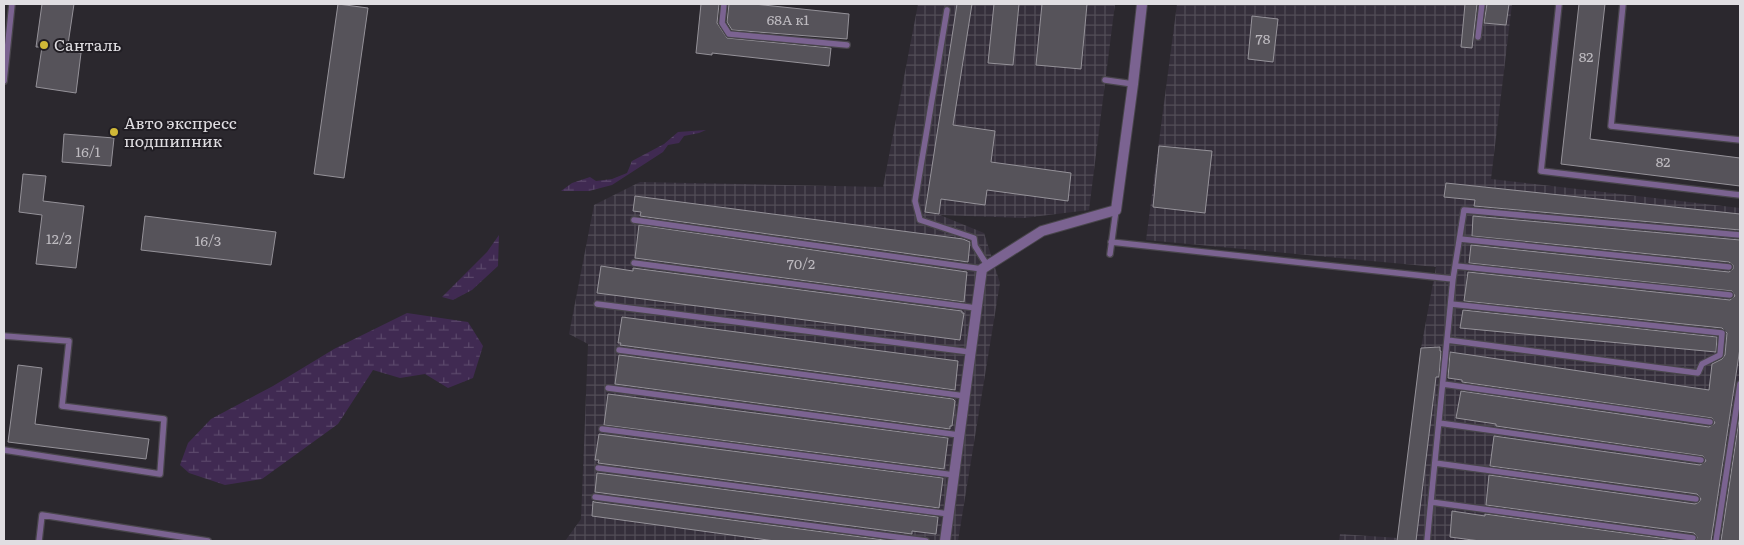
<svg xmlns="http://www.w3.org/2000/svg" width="1744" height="545" viewBox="0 0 1744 545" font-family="Literata,serif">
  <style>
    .industrial { fill: url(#industrial-grid) }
    .wetland { fill: url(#wetland-marsh) }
    .building { fill: #56535a; stroke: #959299 }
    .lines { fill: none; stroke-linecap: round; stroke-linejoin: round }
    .lane-casing { stroke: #48454b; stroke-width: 8 }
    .street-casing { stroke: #48454b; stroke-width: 12 }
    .lane { stroke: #7b6391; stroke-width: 5.5 }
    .street { stroke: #7b6391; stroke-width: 10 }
    .poi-dot { fill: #d0b837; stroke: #211e24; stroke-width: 2 }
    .labels { text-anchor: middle; stroke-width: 4; stroke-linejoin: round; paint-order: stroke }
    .number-label { font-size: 14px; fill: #bebbc0 }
    .poi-label { font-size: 16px; fill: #e0dee2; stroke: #211e24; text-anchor: start }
  </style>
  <defs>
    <pattern id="industrial-grid" width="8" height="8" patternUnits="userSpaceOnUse" patternTransform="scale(1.25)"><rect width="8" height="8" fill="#352f3b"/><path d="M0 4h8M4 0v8" fill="none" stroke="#524d57"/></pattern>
    <pattern id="wetland-marsh" width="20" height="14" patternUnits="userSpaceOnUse" patternTransform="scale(1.25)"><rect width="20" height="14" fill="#402a52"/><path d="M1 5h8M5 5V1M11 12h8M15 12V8" fill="none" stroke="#5b486b"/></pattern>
  </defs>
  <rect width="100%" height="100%" fill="#2b282e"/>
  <path class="industrial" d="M 918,4 L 1115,4 L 1089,210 L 1024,218 L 940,215 L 984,233 L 1000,283 L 958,541 L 565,541 L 581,519 L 588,344 L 569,334 L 594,205 L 640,182 L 883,187 Z
    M 1177,4 L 1512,4 L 1491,179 L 1740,208 L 1740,541 L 1339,541 L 1340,534 L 1398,538 L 1421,348 L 1436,267 L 1146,240 Z"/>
  <path class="wetland" d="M 706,130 L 699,133 L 684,136 L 679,143 L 668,145 L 663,152 L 612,185 L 589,191 L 561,191 L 572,183 L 590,177 L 596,181 L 612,179 L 627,173 L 632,161 L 664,144 L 678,132 Z
    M 499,235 L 498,266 L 472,290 L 453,300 L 442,297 L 487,252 Z
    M 407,313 L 468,322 L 483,346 L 473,378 L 448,388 L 425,374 L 400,378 L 373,370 L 338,424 L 262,479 L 225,485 L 189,473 L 180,465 L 188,443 L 211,419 L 273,386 L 334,349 Z"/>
  <path class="building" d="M 42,4 L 74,4 L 67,51 L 81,53 L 76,93 L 36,87 L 42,47 L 36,47 Z
    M 338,4 L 368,8 L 344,178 L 314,174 Z
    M 701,4 L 719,4 L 717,23 L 727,38 L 831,48 L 829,66 L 712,53 L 712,55 L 696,53 Z
    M 729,4 L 754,4 L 849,14 L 847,39 L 732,30 L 727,22 Z
    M 957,4 L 972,4 L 953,125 L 995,131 L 991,162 L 1071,173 L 1068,201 L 987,190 L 985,205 L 941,199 L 939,214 L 925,212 Z
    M 994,4 L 1019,4 L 1013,65 L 988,63 Z
    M 1042,4 L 1087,4 L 1081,69 L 1036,65 Z
    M 1465,4 L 1477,4 L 1472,48 L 1461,47 Z
    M 1487,4 L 1509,4 L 1506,25 L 1484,23 Z
    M 1579,4 L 1605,4 L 1590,139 L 1740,158 L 1740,186 L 1561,164 Z
    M 1252,16 L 1278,19 L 1273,62 L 1248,59 Z
    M 64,134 L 114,138 L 111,166 L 62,162 Z
    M 1159,146 L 1212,151 L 1205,213 L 1153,207 Z
    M 23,174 L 46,176 L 43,201 L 84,206 L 76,268 L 36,264 L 42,215 L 19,212 Z
    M 1446,183 L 1740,214 L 1740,230 L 1474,206 L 1475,200 L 1444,197 Z
    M 635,196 L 963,239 L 970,242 L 968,262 L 640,216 L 641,212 L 633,211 Z
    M 145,216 L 276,232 L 271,265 L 141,250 Z
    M 1473,216 L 1740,240 L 1740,348 L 1711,541 L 1696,541 L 1697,537 L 1694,533 L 1486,505 L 1489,475 L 1695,504 L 1699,502 L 1701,499 L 1697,494 L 1490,466 L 1494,436 L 1700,465 L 1706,461 L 1703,456 L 1496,426 L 1496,424 L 1456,418 L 1461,391 L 1709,427 L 1715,423 L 1712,418 L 1462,382 L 1462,380 L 1448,378 L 1450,352 L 1709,390 L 1712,364 L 1722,359 L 1725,355 L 1727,333 L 1722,328 L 1464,301 L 1468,272 L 1730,300 L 1735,296 L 1732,291 L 1469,263 L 1471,245 L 1729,272 L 1733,269 L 1733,265 L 1729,262 L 1472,236 Z
    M 639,225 L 967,272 L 964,302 L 635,258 Z
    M 601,266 L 633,271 L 633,268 L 962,311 L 962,313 L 964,313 L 960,340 L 597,293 Z
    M 1463,310 L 1717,337 L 1716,352 L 1460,328 Z
    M 622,317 L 958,361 L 955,390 L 620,345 L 621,343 L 618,343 Z
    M 1440,347 L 1440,351 L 1441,351 L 1439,377 L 1436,377 L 1416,541 L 1397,541 L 1421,348 Z
    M 619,355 L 953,399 L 955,401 L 952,426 L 950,426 L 950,429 L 615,384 Z
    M 18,365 L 42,368 L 35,424 L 149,439 L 146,459 L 8,442 Z
    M 608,394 L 948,438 L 944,469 L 604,425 Z
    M 1740,413 L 1740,541 L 1721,541 Z
    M 599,434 L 943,478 L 939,508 L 598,463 L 599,460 L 595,460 Z
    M 597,473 L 938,517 L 936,534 L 912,531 L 912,534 L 595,492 Z
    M 593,501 L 594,502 L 892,541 L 775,541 L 592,516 Z
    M 1452,511 L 1485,516 L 1485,514 L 1682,541 L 1480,541 L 1450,537 Z"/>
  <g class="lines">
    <g class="lane-casing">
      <path id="lane" d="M 724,4 L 722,23 L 729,34 L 847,45
        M 1559,4 L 1541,171 L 1740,195
        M 1623,4 L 1611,126 L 1740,140
        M 947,10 L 915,201 L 920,220 L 974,238 L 975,246 L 987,265
        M 1478,37 L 1482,4
        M 1105,80 L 1133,84
        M 4,81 L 12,4
        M 634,220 L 982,269
        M 1460,239 L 1729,267
        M 1111,242 L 1453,279
        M 1110,254 L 1116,210
        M 634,263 L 976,308
        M 1456,266 L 1730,295
        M 597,304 L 970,352
        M 4,336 L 69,341 L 62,406 L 164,419 L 160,474 L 4,450
        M 1447,340 L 1698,373 L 1702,364 L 1720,355 L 1722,333 L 1451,304
        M 619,350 L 965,396
        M 1443,384 L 1710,422
        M 608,388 L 959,435
        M 1439,423 L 1701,460
        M 602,429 L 954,475
        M 1435,463 L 1696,499
        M 598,468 L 949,514
        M 595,497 L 926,541
        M 1431,502 L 1693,538
        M 39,541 L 42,515 L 208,541
        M 1427,541 L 1453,279 L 1464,210 L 1740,235
        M 1716,541 L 1740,384"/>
    </g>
    <g class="street-casing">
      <path id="street" d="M 945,541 L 982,269 L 1042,231 L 1116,210 L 1133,84 L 1142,4"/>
    </g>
    <use href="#lane" class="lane"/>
    <use href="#street" class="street"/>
  </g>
  <g class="poi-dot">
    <circle cx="44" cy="45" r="5"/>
    <circle cx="114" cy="132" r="5"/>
  </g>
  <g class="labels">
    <g class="number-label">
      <text x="788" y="25">68А к1</text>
      <text x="1263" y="44">78</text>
      <text x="1586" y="62">82</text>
      <text x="88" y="157">16/1</text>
      <text x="1663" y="167">82</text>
      <text x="59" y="244">12/2</text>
      <text x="208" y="246">16/3</text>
      <text x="801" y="269">70/2</text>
    </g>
    <g class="poi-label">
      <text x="54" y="51">Санталь</text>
      <text x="124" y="129">Авто экспресс<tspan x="124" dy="18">подшипник</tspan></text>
    </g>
  </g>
  <rect width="1744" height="545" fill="none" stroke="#e0dee2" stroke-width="10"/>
</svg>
